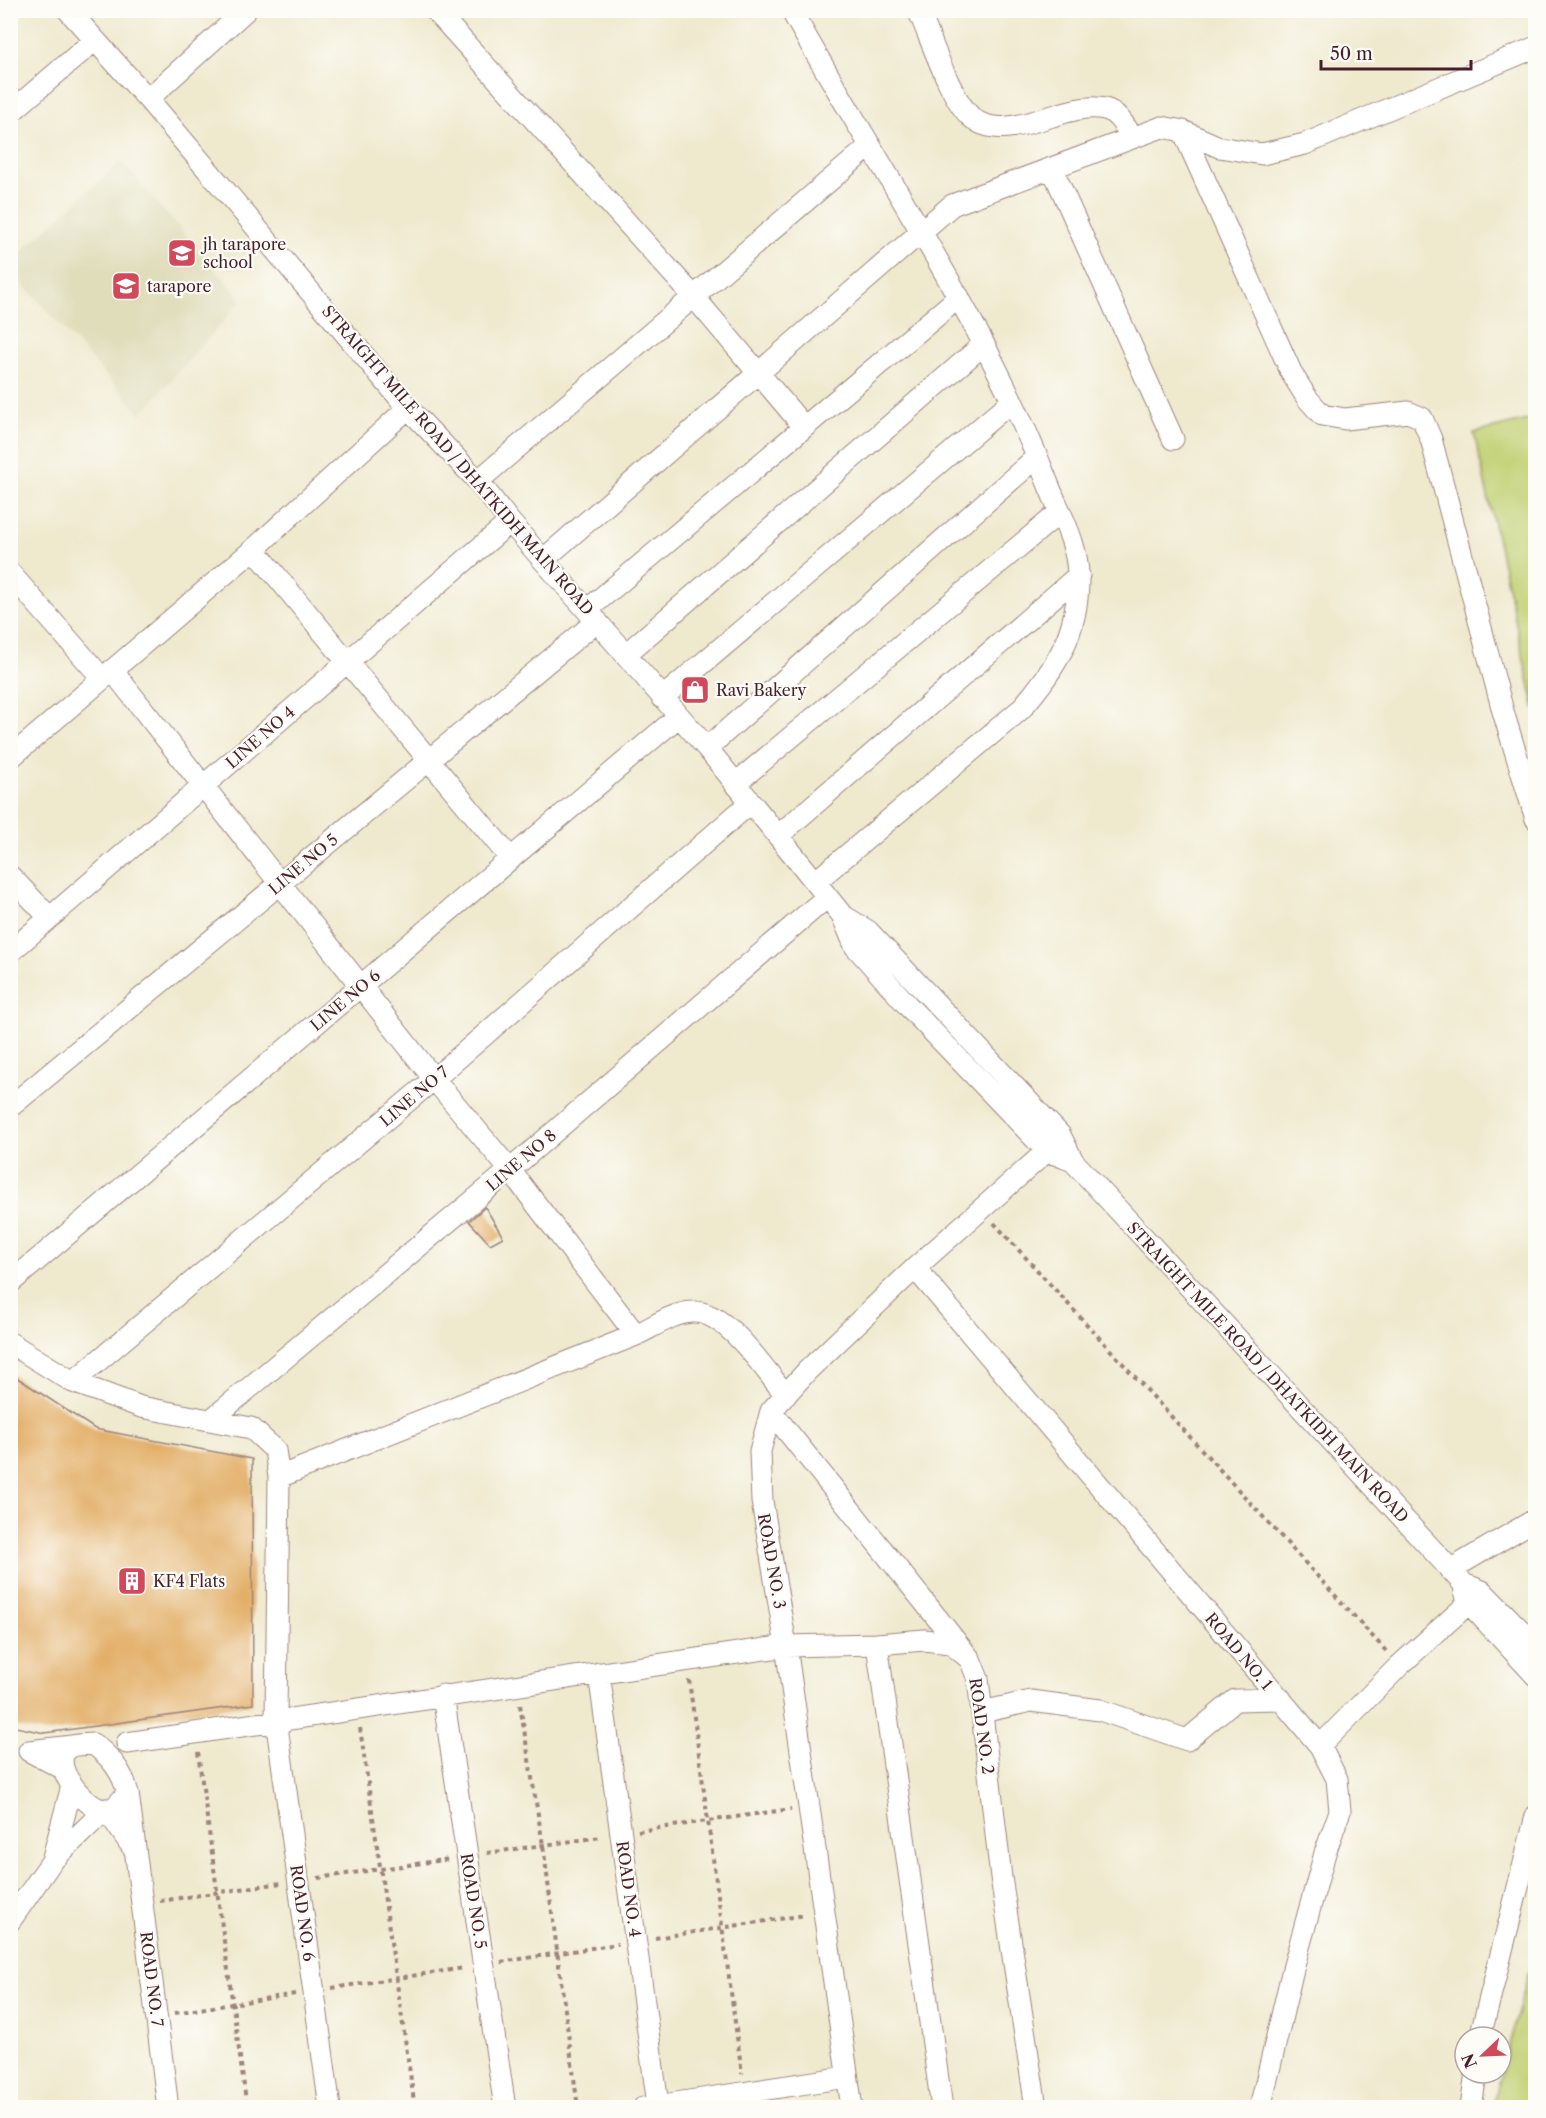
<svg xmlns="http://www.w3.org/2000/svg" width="1546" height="2118" viewBox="0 0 1546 2118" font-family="'Libre Caslon Text',serif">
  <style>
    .built { fill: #e0ddbb }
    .green { fill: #c1d072; stroke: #86784e; stroke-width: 1.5 }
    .building { fill: #e2ad65 }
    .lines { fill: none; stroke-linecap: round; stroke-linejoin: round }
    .minor-casing { stroke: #9c847c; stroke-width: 23 }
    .path { stroke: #9c847c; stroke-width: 4; stroke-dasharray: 4.5 4.5; stroke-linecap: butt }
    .minor { stroke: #fff; stroke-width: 21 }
    .labels { text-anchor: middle; stroke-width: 4.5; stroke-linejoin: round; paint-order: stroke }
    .poi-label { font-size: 16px; fill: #4a1f2b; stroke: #fdfcf7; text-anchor: start }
    .street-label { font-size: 16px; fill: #4a1f2b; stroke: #fdfcf7 }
  </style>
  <rect width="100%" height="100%" fill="#fdfcf7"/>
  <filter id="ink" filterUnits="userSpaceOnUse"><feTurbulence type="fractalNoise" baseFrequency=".0167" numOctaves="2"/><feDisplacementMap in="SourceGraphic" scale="12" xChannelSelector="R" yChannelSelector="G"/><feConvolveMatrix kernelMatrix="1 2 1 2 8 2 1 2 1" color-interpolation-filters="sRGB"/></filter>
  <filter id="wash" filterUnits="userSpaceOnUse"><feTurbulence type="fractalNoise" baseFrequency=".008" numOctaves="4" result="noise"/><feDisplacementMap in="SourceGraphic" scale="24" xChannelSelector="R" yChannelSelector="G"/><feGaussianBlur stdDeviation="1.35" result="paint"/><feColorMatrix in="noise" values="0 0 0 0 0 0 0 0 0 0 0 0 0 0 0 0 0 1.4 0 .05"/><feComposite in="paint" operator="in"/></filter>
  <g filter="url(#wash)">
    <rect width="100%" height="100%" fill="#efe9ce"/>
    <path class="built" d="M 121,161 L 242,300 L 141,414 L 11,271 L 11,261 Z"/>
    <path class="green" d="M 1535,418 L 1536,418 L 1535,710 L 1474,433 Z
      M 1535,1949 L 1535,2107 L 1493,2107 L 1493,2105 Z"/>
    <g id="blocks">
      <path class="building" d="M 485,1207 L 503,1237 L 490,1244 L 469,1221 Z
        M 10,1373 L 95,1429 L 252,1459 L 253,1704 L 45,1733 L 10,1726 Z"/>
    </g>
  </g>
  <g filter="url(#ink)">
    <use href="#blocks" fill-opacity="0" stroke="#9c847c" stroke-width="1.5"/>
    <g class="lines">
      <g class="minor-casing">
        <path id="minor" d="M 68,10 L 148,99 L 408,408 L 478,481 L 510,522 L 707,748 L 842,915 L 855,946 L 909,1007 L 1047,1151 L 1073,1161
          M 435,10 L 694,297 L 804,427
          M 791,10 C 879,168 983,317 1049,486 C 1060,514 1078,544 1078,576 C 1079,632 1056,669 1020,710 L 815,882
          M 918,10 C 931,38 950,98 971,117 C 1006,148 1066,99 1105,109 C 1118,112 1126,128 1133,138
          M 148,99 L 246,10
          M 10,113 L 95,40
          M 1183,131 L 1292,374 L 1307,398 L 1322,415 L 1345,419 L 1408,412 L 1422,418 L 1431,439 L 1504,715 L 1536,819
          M 1052,168 L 1173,439
          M 478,481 L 870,146
          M 254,549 L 511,859
          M 543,560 L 952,205 L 1162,127 L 1183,131 L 1219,147 L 1262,154 L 1305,144 L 1536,47
          M 10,573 L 102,678
          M 587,610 L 959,297
          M 626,654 L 984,344
          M 112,670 L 434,1079 L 510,1170 L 636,1335 L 279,1477
          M 662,698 L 1011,402
          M 707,748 L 1037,457
          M 10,758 L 254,549 L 408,408
          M 735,784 L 1060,512
          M 779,835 L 1079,575
          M 10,876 L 49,917
          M 842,915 L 868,931 L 1060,1135 L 1073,1161 L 1463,1583 L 1468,1602 L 1536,1676
          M 10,952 L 510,522
          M 10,1107 L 597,621
          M 915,1268 L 1320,1746 L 1337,1779 L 1340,1811 L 1325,1853 L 1293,1969 L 1260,2108
          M 10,1283 L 679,716
          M 636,1335 C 653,1327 673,1313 692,1312 C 726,1309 765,1371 786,1395
          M 10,1343 L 73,1382 L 141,1407 L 251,1428 L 275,1450 L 279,1477 L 276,1719 L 330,2108
          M 73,1382 L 434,1079 L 750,803
          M 771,1411 L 970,1659 L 978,1679 L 1001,1877 L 1036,2108
          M 212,1419 L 510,1170 L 827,897
          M 1450,1570 L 1536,1519
          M 1469,1586 L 1482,1591 L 1536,1646
          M 877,1644 L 942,2108
          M 599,1673 L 658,2105
          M 443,1695 L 505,2108
          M 982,1712 L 1031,1701 L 1100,1710 L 1187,1740 L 1235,1700 L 1281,1699
          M 127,1743 L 786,1646 L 877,1644 L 924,1640 L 950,1643 L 970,1659
          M 93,1744 C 111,1757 122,1771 128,1793 L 114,1808 C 110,1809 105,1810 100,1809 C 83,1804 46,1762 70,1747 C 75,1744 86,1745 93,1744 Z
          M 1320,1746 L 1399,1666 L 1482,1591
          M 62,1768 L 29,1751 L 72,1746
          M 72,1786 L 52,1861 L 106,1809 L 133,1848
          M 128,1793 L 168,2108
          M 10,1921 L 52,1861
          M 1480,2037 L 1536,1816
          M 643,2108 L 847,2077
          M 852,2108 L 786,1646 L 762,1501 L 760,1451 L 771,1411 L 807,1371 L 915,1268 L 1047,1151 L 1060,1135
          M 1471,2108 L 1476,2073"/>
      </g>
      <path class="path" d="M 994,1223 L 1386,1651
        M 689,1680 L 742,2074
        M 520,1705 L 543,1845 L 578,2108
        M 360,1728 L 415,2108
        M 198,1752 L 247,2108
        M 638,1831 L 791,1809
        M 487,1853 L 601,1837
        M 318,1878 L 450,1859
        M 160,1901 L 281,1883
        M 655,1938 L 805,1915
        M 501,1962 L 618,1944
        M 332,1988 L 464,1968
        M 175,2013 L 295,1994"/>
      <use href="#minor" class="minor"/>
    </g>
  </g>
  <defs>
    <g id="school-square" transform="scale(1.5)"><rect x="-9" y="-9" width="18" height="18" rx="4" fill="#d1495b" stroke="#fdfcf7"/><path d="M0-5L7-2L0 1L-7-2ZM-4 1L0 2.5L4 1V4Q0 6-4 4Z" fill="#fff"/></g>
    <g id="shop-square" transform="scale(1.5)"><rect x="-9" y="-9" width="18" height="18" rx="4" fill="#d1495b" stroke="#fdfcf7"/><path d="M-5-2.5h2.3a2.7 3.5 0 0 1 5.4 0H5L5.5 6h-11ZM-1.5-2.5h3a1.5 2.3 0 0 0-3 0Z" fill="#fff"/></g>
    <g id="building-square" transform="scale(1.5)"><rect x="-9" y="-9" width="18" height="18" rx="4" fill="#d1495b" stroke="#fdfcf7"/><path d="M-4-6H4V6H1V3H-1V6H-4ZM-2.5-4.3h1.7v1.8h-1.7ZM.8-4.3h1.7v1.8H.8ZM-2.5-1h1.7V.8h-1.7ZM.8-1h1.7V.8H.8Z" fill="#fff"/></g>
  </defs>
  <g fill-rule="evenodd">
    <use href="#school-square" x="182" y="253"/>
    <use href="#school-square" x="126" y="286"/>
    <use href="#shop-square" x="695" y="690"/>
    <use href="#building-square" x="132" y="1581"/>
  </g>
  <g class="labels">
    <g class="poi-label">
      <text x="203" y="250">jh tarapore<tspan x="203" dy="18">school</tspan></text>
      <text x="147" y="292">tarapore</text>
      <text x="716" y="696">Ravi Bakery</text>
      <text x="153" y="1587">KF4 Flats</text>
    </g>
    <g class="street-label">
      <text transform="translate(458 460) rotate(49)" y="6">STRAIGHT MILE ROAD / DHATKIDH MAIN ROAD</text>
      <text transform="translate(260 737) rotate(-41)" y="6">LINE NO 4</text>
      <text transform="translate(303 864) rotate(-40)" y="6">LINE NO 5</text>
      <text transform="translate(345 1000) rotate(-40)" y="6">LINE NO 6</text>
      <text transform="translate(414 1096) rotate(-40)" y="6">LINE NO 7</text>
      <text transform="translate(521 1160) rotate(-40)" y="6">LINE NO 8</text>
      <text transform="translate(1268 1372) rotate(47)" y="6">STRAIGHT MILE ROAD / DHATKIDH MAIN ROAD</text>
      <text transform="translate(772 1561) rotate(80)" y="6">ROAD NO. 3</text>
      <text transform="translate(1239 1651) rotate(50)" y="6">ROAD NO. 1</text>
      <text transform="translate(982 1726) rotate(82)" y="6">ROAD NO. 2</text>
      <text transform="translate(629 1889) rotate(82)" y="6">ROAD NO. 4</text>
      <text transform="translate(474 1901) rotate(81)" y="6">ROAD NO. 5</text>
      <text transform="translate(303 1913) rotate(82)" y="6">ROAD NO. 6</text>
      <text transform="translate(152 1979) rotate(83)" y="6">ROAD NO. 7</text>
    </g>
  </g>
  <rect width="1546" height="2118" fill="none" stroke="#fdfcf7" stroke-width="36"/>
  <g transform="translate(1483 2055) rotate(247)"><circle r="28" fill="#fdfcf7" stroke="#b5a4a5" stroke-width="1.5"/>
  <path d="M0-4.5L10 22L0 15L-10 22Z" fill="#d1495b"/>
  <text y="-9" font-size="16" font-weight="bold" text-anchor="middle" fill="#4a1f2b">N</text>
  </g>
  <path d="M1321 60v9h150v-9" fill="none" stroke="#4a1f2b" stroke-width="3"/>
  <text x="1330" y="60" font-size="18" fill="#4a1f2b" stroke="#fdfcf7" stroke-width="4.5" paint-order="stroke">50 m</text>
</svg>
